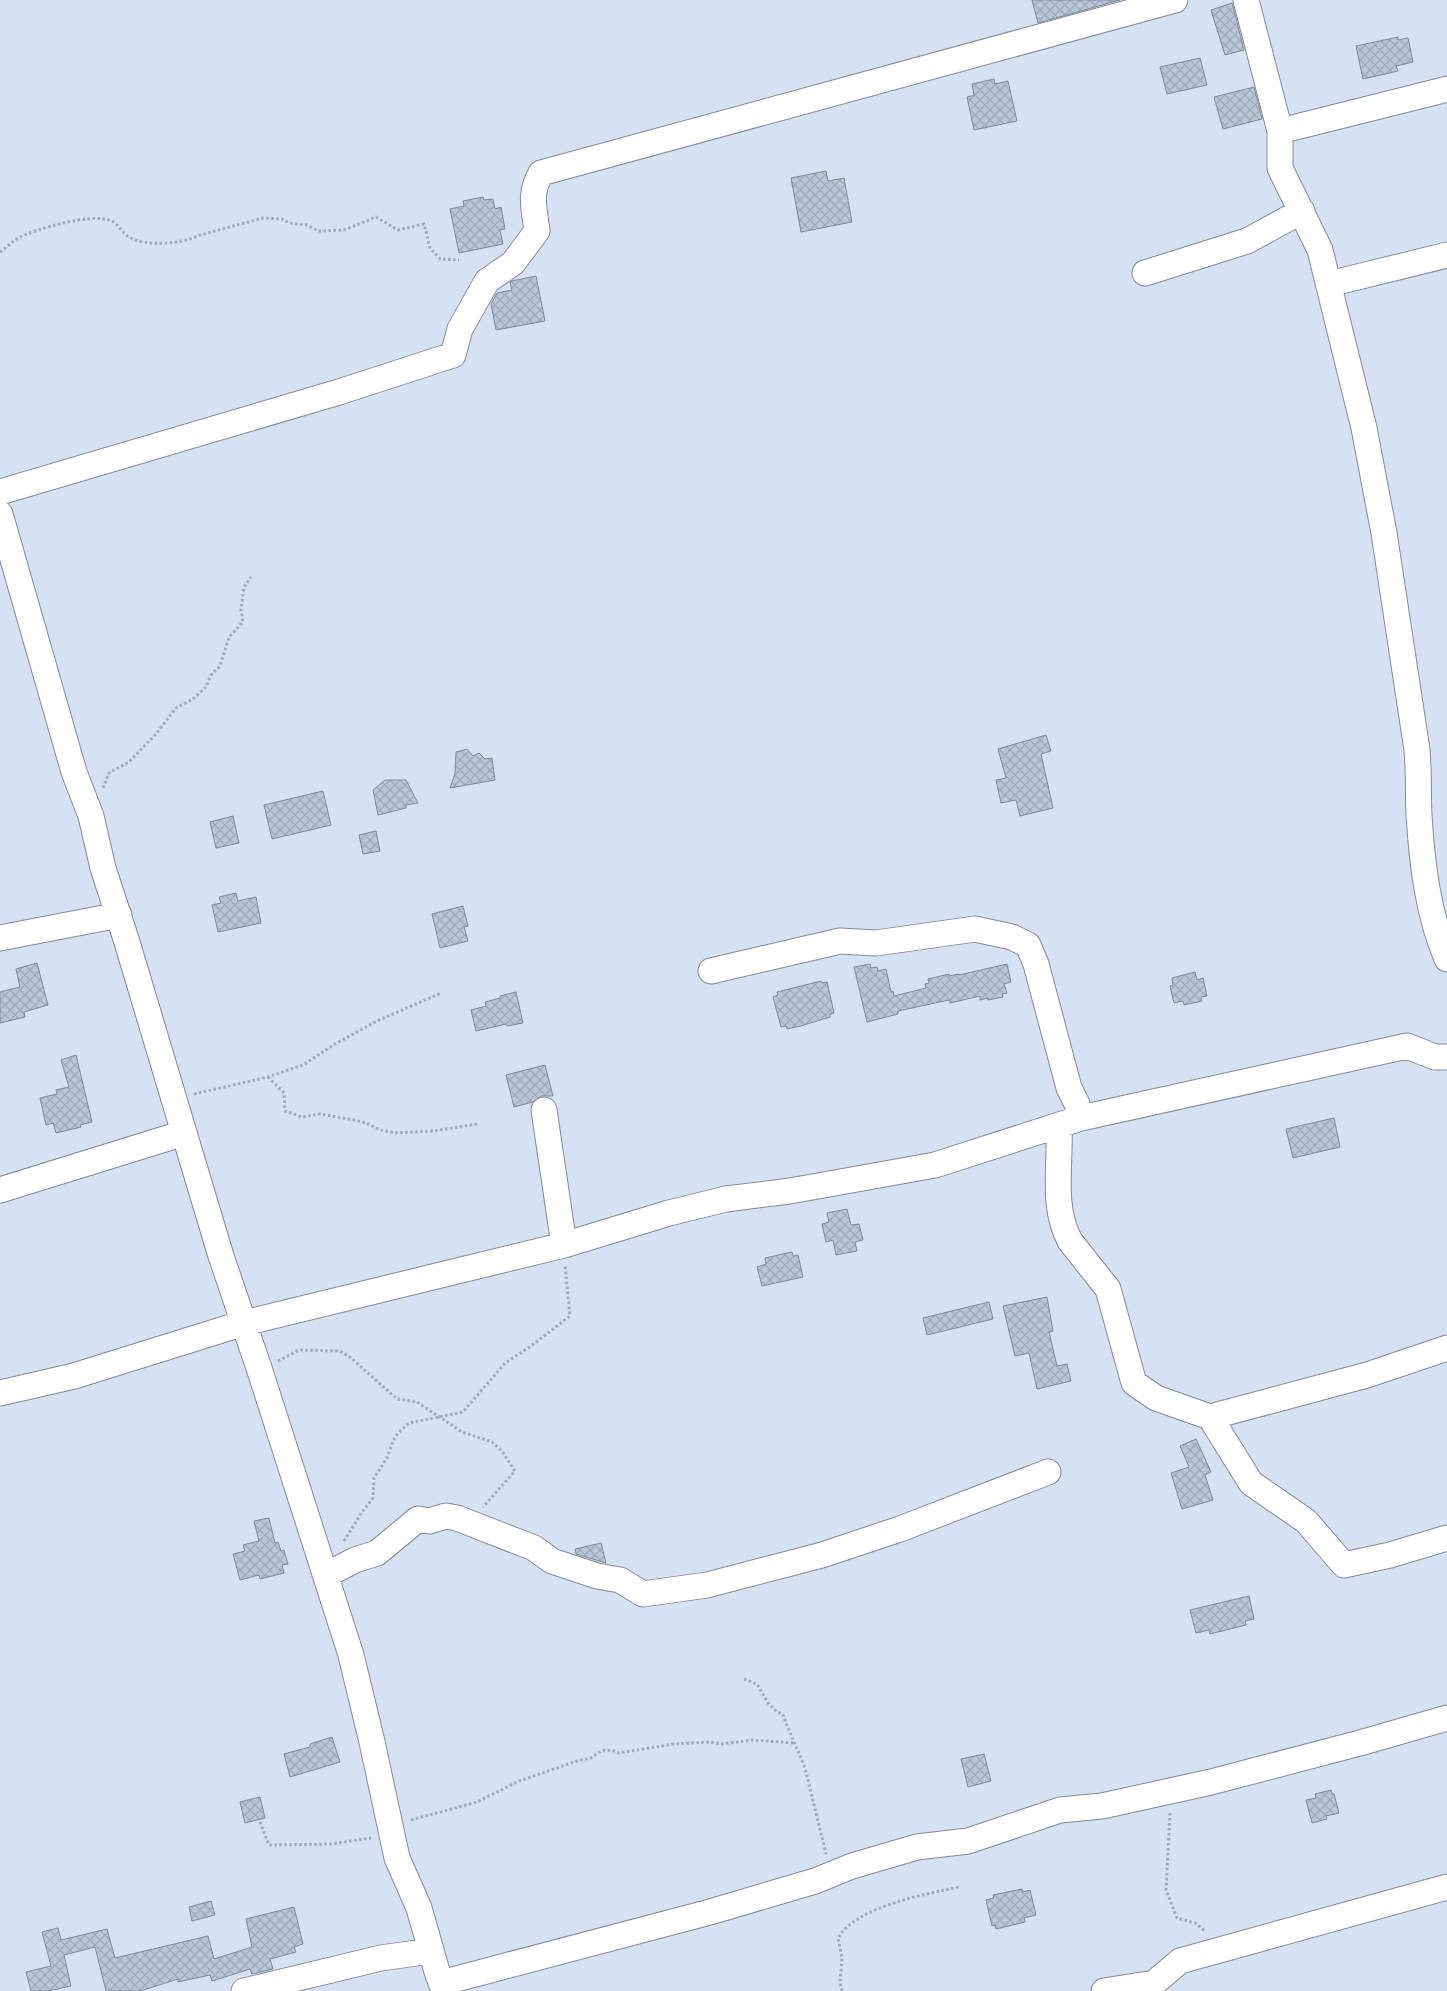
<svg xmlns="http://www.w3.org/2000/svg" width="1447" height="1991" viewBox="0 0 1447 1991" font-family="'Varela Round',sans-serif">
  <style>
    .building { fill: url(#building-cross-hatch); stroke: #7f8a99 }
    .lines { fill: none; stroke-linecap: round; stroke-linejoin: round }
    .minor-casing { stroke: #808a9a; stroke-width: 27 }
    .path { stroke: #a0a9b7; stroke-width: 3; stroke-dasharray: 2.5 2.5; stroke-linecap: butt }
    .minor { stroke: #fff; stroke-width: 25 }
  </style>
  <defs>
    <pattern id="building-cross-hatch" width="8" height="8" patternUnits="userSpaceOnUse" patternTransform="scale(1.25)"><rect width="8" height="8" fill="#bac5d6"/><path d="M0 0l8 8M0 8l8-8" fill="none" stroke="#a0a9b8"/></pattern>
  </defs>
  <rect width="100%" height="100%" fill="#d6e2f3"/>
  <path class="building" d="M 1032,0 L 1120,0 L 1038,23 Z
    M 1232,3 L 1244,50 L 1225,55 L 1211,10 Z
    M 1398,37 L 1398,40 L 1408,38 L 1413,62 L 1396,66 L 1398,71 L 1363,79 L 1356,46 Z
    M 1200,58 L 1207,85 L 1167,94 L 1160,67 Z
    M 994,79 L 995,84 L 1008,81 L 1017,121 L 974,130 L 967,97 L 974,95 L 972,84 Z
    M 1254,87 L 1262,119 L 1223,129 L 1214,97 Z
    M 826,171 L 828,181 L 844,178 L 852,222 L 801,232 L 791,178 Z
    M 483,197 L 484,200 L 493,199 L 495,209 L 501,207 L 505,229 L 500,230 L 503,244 L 459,253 L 450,209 L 464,206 L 463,201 Z
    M 536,276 L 545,321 L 496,330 L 491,304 L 497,293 L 512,290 L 510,282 L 512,281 Z
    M 1046,735 L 1051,751 L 1041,754 L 1053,808 L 1020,816 L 1016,800 L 1001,803 L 996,780 L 1006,778 L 998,749 Z
    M 467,749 L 473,756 L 479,753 L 485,759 L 492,758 L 495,780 L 450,788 L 455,774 L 456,752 Z
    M 385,780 L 406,780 L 418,803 L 406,805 L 406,808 L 378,815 L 373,790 Z
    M 323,791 L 331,825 L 272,839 L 264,805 Z
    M 233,816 L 239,843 L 216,848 L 210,822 Z
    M 376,831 L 380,851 L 363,854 L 359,835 Z
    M 236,893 L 238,901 L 256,897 L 261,923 L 218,932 L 212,905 L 221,903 L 219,897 Z
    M 463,906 L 468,926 L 464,927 L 468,941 L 440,948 L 432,914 Z
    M 37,963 L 48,1005 L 24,1012 L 25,1017 L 0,1023 L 0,992 L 20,987 L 16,969 Z
    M 870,964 L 871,968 L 877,967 L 878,971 L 886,969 L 891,992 L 893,991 L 894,996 L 926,988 L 925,984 L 929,983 L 928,979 L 949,974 L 949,976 L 959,974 L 959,975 L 1007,964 L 1011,982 L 1004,984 L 1007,993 L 1002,994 L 1003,997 L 988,1000 L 988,998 L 980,1000 L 980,996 L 950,1003 L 949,1000 L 898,1011 L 898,1014 L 867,1022 L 854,967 Z
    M 1195,972 L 1197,980 L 1203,978 L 1207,996 L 1201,997 L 1202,1001 L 1184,1005 L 1183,1001 L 1174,1003 L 1170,986 L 1173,985 L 1172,978 Z
    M 821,981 L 822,983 L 827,982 L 834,1013 L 830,1014 L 830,1017 L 801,1026 L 787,1029 L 786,1026 L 781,1027 L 773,997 L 778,995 L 777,992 Z
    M 516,992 L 523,1023 L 507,1026 L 506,1024 L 476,1031 L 471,1010 L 486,1006 L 485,1002 L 500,998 L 500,996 Z
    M 76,1055 L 92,1122 L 80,1125 L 81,1127 L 56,1133 L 53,1123 L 46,1125 L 40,1098 L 57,1094 L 56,1090 L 69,1087 L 61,1060 Z
    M 545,1065 L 553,1096 L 541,1096 L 533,1102 L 514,1107 L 506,1075 Z
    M 1334,1118 L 1340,1147 L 1293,1158 L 1286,1129 Z
    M 847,1209 L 851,1225 L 859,1224 L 863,1240 L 855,1242 L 857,1251 L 836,1255 L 833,1240 L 826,1242 L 822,1224 L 829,1222 L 827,1213 Z
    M 792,1252 L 793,1256 L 798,1255 L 803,1277 L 762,1286 L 757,1267 L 766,1264 L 765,1258 Z
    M 1047,1297 L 1053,1331 L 1049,1332 L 1057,1366 L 1067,1364 L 1071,1381 L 1037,1389 L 1029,1353 L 1015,1356 L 1003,1306 Z
    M 989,1302 L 993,1319 L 927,1335 L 923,1318 Z
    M 1196,1439 L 1211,1472 L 1205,1475 L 1213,1500 L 1182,1509 L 1171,1473 L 1189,1467 L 1180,1446 Z
    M 269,1518 L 275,1543 L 278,1542 L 281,1551 L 284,1550 L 288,1564 L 282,1565 L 284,1573 L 260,1579 L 259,1575 L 240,1580 L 233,1554 L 245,1551 L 243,1545 L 259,1541 L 254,1521 Z
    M 601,1543 L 606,1563 L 576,1554 L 575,1549 Z
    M 1249,1596 L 1254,1619 L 1245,1621 L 1246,1625 L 1210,1634 L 1209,1630 L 1196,1633 L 1190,1610 Z
    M 332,1737 L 340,1762 L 290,1777 L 284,1754 L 310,1747 L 310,1744 Z
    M 984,1754 L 991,1781 L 968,1787 L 961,1759 Z
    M 1331,1790 L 1332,1794 L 1334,1794 L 1339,1813 L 1326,1816 L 1327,1819 L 1312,1823 L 1306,1800 L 1316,1798 L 1315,1794 Z
    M 260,1797 L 265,1818 L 245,1823 L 240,1802 Z
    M 1022,1889 L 1023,1892 L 1030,1890 L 1036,1915 L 1024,1918 L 1025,1922 L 996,1929 L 995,1925 L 992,1926 L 986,1900 L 994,1898 L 993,1895 Z
    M 211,1901 L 215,1915 L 192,1921 L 189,1907 Z
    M 294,1907 L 303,1944 L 294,1947 L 296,1952 L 270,1959 L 273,1969 L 252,1974 L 250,1969 L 212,1981 L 210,1975 L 178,1982 L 178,1979 L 140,1991 L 106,1991 L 95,1947 L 64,1955 L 71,1986 L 48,1991 L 31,1991 L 26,1972 L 51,1966 L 42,1932 L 58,1928 L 61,1940 L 107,1929 L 115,1958 L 208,1936 L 214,1959 L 252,1947 L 246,1919 Z"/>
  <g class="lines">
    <g class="minor-casing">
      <path id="minor" d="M 1246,0 L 1280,131 L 1280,168 L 1320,250 L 1364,428 L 1384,533 L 1417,750 C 1419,773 1418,793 1419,815 C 1422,864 1428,914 1447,959
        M 1280,131 L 1447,89
        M 1145,273 L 1247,241 L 1302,211
        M 1329,284 L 1447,255
        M 0,492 L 339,392 L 453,355 L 460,329 L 487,281 L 513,263 L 537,231 C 534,207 529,194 541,173 L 1175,0
        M 0,514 L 74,772 L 91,816 L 103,868 L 126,939 L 221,1256 L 260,1371 L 351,1655 L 372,1742 L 397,1858 L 419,1908 L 438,1975 L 445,1991
        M 0,938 L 119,915
        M 711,971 L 840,941 L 876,943 L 975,929 L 1012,937 L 1028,945 L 1036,964 L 1069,1088 L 1077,1104 L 1081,1118
        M 544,1110 L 564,1245
        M 1059,1125 C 1061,1164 1051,1206 1070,1241 L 1108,1289 L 1134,1383 L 1156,1398 L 1210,1417 L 1251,1483 L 1306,1521 L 1344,1565 L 1390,1555 L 1447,1538
        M 0,1190 L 184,1133
        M 0,1393 L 74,1376 L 244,1323 L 564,1245 L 669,1213 L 726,1199 L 790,1191 L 935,1165 L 1081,1118 L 1407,1046 L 1435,1057 L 1447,1057
        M 1210,1417 L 1367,1375 L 1447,1348
        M 326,1575 L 355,1560 L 377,1553 L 418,1519 L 429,1521 L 446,1516 L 457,1518 L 534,1548 L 552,1561 L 597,1576 L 620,1580 L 643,1594 L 707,1585 L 822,1555 L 900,1529 L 1048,1472
        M 441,1983 L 710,1912 L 815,1881 L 852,1866 L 917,1847 L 968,1841 L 1060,1810 L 1102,1806 L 1211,1782 L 1360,1743 L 1447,1718
        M 244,1991 L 381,1958 L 431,1951
        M 1104,1991 L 1154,1983 L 1180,1961 L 1447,1887"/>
    </g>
    <path class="path" d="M 0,252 C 6,248 12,242 18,238 C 36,229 93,212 112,221 C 118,224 122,233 129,237 C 145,247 184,244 200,235 L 263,218 L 282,219 L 289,223 L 307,225 L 318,231 L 344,230 L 376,217 L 398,230 L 424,224 L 430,248 L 440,259 L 459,260
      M 103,788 L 109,773 L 129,762 L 156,734 L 176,708 L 193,699 L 206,687 L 211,675 L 220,666 L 229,637 L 243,622 L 241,610 L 244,587 L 251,577
      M 268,1077 L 284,1093 L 285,1111 L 302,1117 L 320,1114 L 354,1120 L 366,1123 L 380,1130 L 395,1133 L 434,1131 L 477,1124
      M 194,1094 L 268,1077 L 303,1065 L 335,1044 L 377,1021 L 441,993
      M 278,1361 L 299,1350 L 340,1351 L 351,1358 L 397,1399 L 417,1402 L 462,1432 L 492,1442 L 502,1451 L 515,1471 L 483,1507
      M 344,1541 L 362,1512 L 373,1498 L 374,1478 L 387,1458 L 393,1441 L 399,1432 L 409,1423 L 463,1412 L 505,1363 L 531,1346 L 570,1316 L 565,1266
      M 744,1679 L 757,1684 L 768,1703 L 777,1712 L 783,1714 C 789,1734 800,1752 806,1772 L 826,1854
      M 1170,1813 L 1166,1890 L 1177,1918 L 1195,1923 L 1205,1931
      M 411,1820 L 477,1802 L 519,1781 L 580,1760 L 591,1758 L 601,1751 L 612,1750 L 619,1753 L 674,1744 L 709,1742 L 722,1744 L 753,1740 L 794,1743
      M 260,1822 L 269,1845 L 331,1844 L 371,1838
      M 842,1991 L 840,1983 L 842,1958 L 838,1938 C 855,1907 926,1894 959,1887"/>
    <use href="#minor" class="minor"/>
  </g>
</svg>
